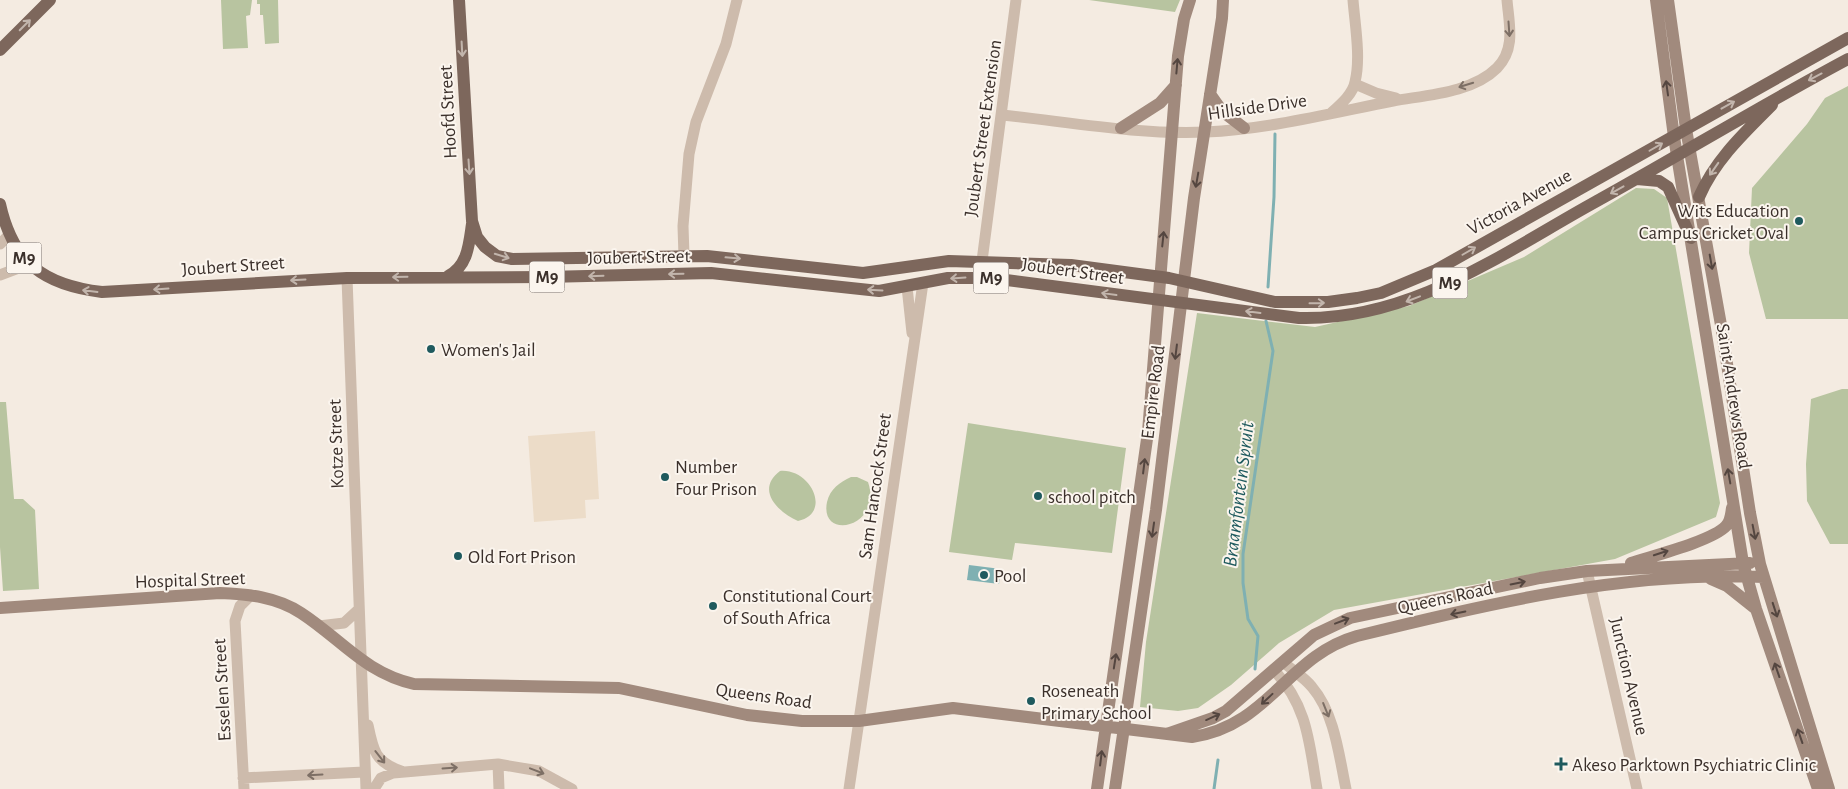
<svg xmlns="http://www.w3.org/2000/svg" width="1848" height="789" viewBox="0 0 1848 789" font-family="'Alegreya Sans',sans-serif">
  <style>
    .green { fill: #b8c4a0 }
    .plaza { fill: #ecdcc8 }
    .water { fill: #7fb0b2 }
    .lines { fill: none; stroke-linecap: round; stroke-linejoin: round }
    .stream { stroke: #7fb0b2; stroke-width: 3 }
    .street { stroke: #cdbbac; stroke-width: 11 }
    .secondary { stroke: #a18a7d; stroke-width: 12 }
    .primary { stroke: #7d675c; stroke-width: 12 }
    .oneway { stroke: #c2b5ac }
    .oneway2 { stroke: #7d6f65 }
    .oneway3 { stroke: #544640 }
    .poi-dot { fill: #1f5a5e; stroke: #fbf5ee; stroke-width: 2 }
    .labels { text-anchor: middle; stroke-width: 4; stroke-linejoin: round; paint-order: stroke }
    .shield { fill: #fbf5ee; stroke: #756b66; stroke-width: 1 }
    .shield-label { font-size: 18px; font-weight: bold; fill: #3b302b }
    .street-label { font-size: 19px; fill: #3b302b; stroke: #fbf5ee }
    .poi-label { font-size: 19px; fill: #3b302b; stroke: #fbf5ee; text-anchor: start }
    .water-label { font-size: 20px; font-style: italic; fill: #1f5a5e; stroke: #fbf5ee }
  </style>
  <rect width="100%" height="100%" fill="#f4ebe1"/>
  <path class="green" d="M 221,0 L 278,0 L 279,43 L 265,44 L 263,15 L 260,15 L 260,4 L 257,4 L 257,0 L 252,0 L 250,15 L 246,16 L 248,48 L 223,49 Z
    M 1089,0 L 1180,0 L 1175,12 Z
    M 1848,86 L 1848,319 L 1766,319 L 1749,253 L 1752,188 L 1807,124 L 1825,98 Z
    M 1636,188 L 1654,189 L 1667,198 L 1720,503 L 1716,517 L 1615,559 L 1334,610 L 1279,643 L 1231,685 L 1198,708 L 1178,711 L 1140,707 L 1146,642 L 1197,313 L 1315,327 L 1409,306 L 1524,257 Z
    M 1842,389 L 1848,389 L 1848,544 L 1830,544 L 1807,501 L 1806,464 L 1811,399 Z
    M 0,402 L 6,402 L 14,499 L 23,499 L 35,510 L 39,589 L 3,591 L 0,547 Z
    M 968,423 L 1126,448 L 1112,553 L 1015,543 L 1012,560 L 949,552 Z
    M 780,471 C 810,468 833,513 798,521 C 778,512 755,490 780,471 Z
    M 851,477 L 857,477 L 868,482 C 884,527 819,542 827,502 C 830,489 840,482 851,477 Z"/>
  <path class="plaza" d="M 595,431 L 599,499 L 585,500 L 586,518 L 534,522 L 528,436 Z"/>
  <path class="water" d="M 969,565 L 1001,569 L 999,584 L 967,580 Z"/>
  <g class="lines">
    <path class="stream" d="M 1268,287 L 1274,197 L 1275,134
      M 1255,669 L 1258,636 L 1248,619 L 1243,583 L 1243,554 L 1273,351 L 1266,321
      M 1214,789 L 1218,760"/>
    <path class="street" d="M 1355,84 L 1376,93 L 1396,98
      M 1331,113 C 1340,105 1353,94 1355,82 C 1361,58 1355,25 1353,0
      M 1002,115 C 1069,122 1139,135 1206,132 C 1269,129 1332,113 1393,101 C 1426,95 1472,93 1497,68 C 1516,49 1509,24 1507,0
      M 0,244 L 8,236
      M 684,256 L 683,226 L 689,154 L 696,122 L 726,44 L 737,0
      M 982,261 L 1016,0
      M 0,275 L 29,264
      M 347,278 L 366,789
      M 907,287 L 912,333
      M 1587,571 L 1637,789
      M 319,626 L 344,623 L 358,610
      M 1283,662 C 1292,670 1304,677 1312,687 C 1335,714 1339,756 1346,789
      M 1274,670 C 1308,707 1309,742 1317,789
      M 368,725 C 373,750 375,762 401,771
      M 498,764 L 499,789
      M 243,778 L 364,772
      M 244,789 L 235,621 L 240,606 L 251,595
      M 374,789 L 381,778 L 393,773 L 498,764 L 539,771 L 572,789
      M 849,789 L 923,283"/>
    <path class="secondary" d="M 1656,0 L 1674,137 L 1743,563 L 1756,609 L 1818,789
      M 1668,0 L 1686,129 L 1721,325 L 1750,513 L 1760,564 L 1829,789
      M 1210,94 L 1222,111 L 1244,128
      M 1121,128 L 1160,103 L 1176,85
      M 1631,563 C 1652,556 1712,541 1726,526 C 1731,521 1731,514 1732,508
      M 1711,579 L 1727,586 L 1756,609
      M 0,608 L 220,593 C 248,594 277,597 301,613 C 341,639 365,673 414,684 L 619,688 L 747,715 L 802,721 L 859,721 L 953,708 L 1192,737 C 1269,726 1287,656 1357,636 C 1490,603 1626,571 1764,577
      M 1167,734 L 1213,718 L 1226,711 L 1314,635 L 1350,618 L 1540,578 L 1587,571 L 1750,563
      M 1097,789 L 1148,432 L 1178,56 L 1184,19 L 1190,0
      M 1115,789 L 1156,510 L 1194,198 L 1222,18 L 1223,0"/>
    <path class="primary" d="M 459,0 L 472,221 L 477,237 L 485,247 L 497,256 L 512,259 L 707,256 L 863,273 L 949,261 L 1071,265 L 1169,278 L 1275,302 L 1328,302 L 1357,298 L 1381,293 L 1436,270 L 1848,38
      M 0,50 L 50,0
      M 1637,179 L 1659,181 L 1668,187 L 1691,238
      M 1699,197 C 1715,160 1744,133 1772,105
      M 0,204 C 13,263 44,285 102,292 L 347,278 L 546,277 L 711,273 L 879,291 L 948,278 L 991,278 L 1299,318 C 1408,321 1497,257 1588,206 C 1675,158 1760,106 1848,59
      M 448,276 C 468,266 469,244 472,224"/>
  </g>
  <defs><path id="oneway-shaft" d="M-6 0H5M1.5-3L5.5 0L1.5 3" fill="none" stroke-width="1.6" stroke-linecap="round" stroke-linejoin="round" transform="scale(1.25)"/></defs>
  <g class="oneway">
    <use href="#oneway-shaft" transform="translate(25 25) rotate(-45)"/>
    <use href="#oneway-shaft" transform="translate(462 49) rotate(87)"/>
    <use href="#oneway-shaft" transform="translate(1815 77) rotate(152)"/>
    <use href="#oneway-shaft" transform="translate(1728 105) rotate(-29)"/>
    <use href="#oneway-shaft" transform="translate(1656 147) rotate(-30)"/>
    <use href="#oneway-shaft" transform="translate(469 167) rotate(86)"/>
    <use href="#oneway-shaft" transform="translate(1714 169) rotate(125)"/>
    <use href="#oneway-shaft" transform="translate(1617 190) rotate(151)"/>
    <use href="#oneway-shaft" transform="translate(1469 251) rotate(-30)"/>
    <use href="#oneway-shaft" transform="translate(502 256) rotate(17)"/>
    <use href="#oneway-shaft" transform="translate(733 258) rotate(5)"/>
    <use href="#oneway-shaft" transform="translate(676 274) rotate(179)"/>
    <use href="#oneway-shaft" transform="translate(596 276) rotate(178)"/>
    <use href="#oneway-shaft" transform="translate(400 277) rotate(179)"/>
    <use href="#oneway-shaft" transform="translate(958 278) rotate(176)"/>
    <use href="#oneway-shaft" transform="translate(298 280) rotate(177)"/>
    <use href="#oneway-shaft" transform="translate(161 289) rotate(176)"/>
    <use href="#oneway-shaft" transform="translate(875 290) rotate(-177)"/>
    <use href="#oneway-shaft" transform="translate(90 291) rotate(-173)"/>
    <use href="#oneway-shaft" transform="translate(1109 294) rotate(-172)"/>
    <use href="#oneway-shaft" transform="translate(1413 299) rotate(159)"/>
    <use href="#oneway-shaft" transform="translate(1317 303) rotate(-1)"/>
    <use href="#oneway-shaft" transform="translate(1253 312) rotate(-173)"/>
  </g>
  <g class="oneway2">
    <use href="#oneway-shaft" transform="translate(1509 29) rotate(86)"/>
    <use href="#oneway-shaft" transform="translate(1466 85) rotate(163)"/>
    <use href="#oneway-shaft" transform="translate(1326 710) rotate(68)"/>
    <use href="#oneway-shaft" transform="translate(380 757) rotate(52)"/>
    <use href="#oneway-shaft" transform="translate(450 768) rotate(-4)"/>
    <use href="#oneway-shaft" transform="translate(537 771) rotate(21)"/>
    <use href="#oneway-shaft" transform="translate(315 775) rotate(177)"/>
  </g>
  <g class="oneway3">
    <use href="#oneway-shaft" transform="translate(1177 66) rotate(-85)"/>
    <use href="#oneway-shaft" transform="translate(1667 88) rotate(-98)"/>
    <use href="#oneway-shaft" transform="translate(1197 180) rotate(100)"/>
    <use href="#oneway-shaft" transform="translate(1163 239) rotate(-84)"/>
    <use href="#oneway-shaft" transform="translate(1711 262) rotate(80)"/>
    <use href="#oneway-shaft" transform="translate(1176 352) rotate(97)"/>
    <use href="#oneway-shaft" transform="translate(1144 466) rotate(-83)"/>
    <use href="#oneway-shaft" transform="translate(1729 476) rotate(-100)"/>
    <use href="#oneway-shaft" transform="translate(1153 530) rotate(98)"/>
    <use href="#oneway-shaft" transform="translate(1754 532) rotate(79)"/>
    <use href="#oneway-shaft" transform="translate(1661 553) rotate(-18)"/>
    <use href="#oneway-shaft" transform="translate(1518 583) rotate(-12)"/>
    <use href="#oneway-shaft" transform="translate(1775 610) rotate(72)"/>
    <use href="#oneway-shaft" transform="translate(1458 613) rotate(168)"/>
    <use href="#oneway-shaft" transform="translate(1342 621) rotate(-21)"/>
    <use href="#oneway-shaft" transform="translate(1115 661) rotate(-81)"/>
    <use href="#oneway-shaft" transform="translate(1777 670) rotate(-109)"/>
    <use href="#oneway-shaft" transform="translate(1267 699) rotate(137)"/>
    <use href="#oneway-shaft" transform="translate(1213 717) rotate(-24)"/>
    <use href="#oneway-shaft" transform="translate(1800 736) rotate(-109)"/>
    <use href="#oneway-shaft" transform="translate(1101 758) rotate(-83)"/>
  </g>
  <g class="poi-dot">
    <circle cx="1799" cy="221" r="5"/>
    <circle cx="431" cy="349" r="5"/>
    <circle cx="665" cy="477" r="5"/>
    <circle cx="1038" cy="496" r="5"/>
    <circle cx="458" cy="556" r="5"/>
    <circle cx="984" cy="575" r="5"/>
    <circle cx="713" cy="606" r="5"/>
    <circle cx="1031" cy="701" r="5"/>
    <path d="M1558.5 756.5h5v5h5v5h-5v5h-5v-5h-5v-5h5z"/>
  </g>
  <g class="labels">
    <g class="shield">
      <rect x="6.5" y="242.5" width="35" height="31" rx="4"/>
      <rect x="529.5" y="261.5" width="35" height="31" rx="4"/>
      <rect x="973.5" y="262.5" width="35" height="31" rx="4"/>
      <rect x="1432.5" y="267.5" width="35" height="31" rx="4"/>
    </g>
    <g class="shield-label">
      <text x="24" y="264">M9</text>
      <text x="547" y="283">M9</text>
      <text x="991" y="284">M9</text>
      <text x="1450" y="289">M9</text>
    </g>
    <g class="street-label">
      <text transform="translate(1257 106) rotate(-8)" y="7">Hillside Drive</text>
      <text transform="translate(447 112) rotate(-93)" y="7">Hoofd Street</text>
      <text transform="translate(982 128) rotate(-82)" y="7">Joubert Street Extension</text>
      <text transform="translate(1519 201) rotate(-29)" y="7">Victoria Avenue</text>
      <text transform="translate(639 256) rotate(-1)" y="7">Joubert Street</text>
      <text transform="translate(233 265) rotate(-4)" y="7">Joubert Street</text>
      <text transform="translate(1073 270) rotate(8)" y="7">Joubert Street</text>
      <text transform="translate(1152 392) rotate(-83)" y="7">Empire Road</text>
      <text transform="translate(1735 396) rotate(81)" y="7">Saint Andrews Road</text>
      <text transform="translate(335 444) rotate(-92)" y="7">Kotze Street</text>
      <text transform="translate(874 486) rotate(-82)" y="7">Sam Hancock Street</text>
      <text transform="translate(190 579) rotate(-2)" y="7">Hospital Street</text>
      <text transform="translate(1445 597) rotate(-12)" y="7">Queens Road</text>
      <text transform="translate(1630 676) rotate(77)" y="7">Junction Avenue</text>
      <text transform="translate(221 690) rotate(-93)" y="7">Esselen Street</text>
      <text transform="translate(764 695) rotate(8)" y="7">Queens Road</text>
    </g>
    <g class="poi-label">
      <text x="1789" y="217" text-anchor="end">Wits Education<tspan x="1789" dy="22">Campus Cricket Oval</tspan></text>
      <text x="441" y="356">Women's Jail</text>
      <text x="675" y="473">Number<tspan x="675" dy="22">Four Prison</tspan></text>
      <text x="1048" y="503">school pitch</text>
      <text x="468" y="563">Old Fort Prison</text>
      <text x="994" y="582">Pool</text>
      <text x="723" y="602">Constitutional Court<tspan x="723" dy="22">of South Africa</tspan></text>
      <text x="1041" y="697">Roseneath<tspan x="1041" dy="22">Primary School</tspan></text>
      <text x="1572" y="771">Akeso Parktown Psychiatric Clinic</text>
    </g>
    <g class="water-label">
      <text transform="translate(1238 494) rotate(-83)" y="7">Braamfontein Spruit</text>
    </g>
  </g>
</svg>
